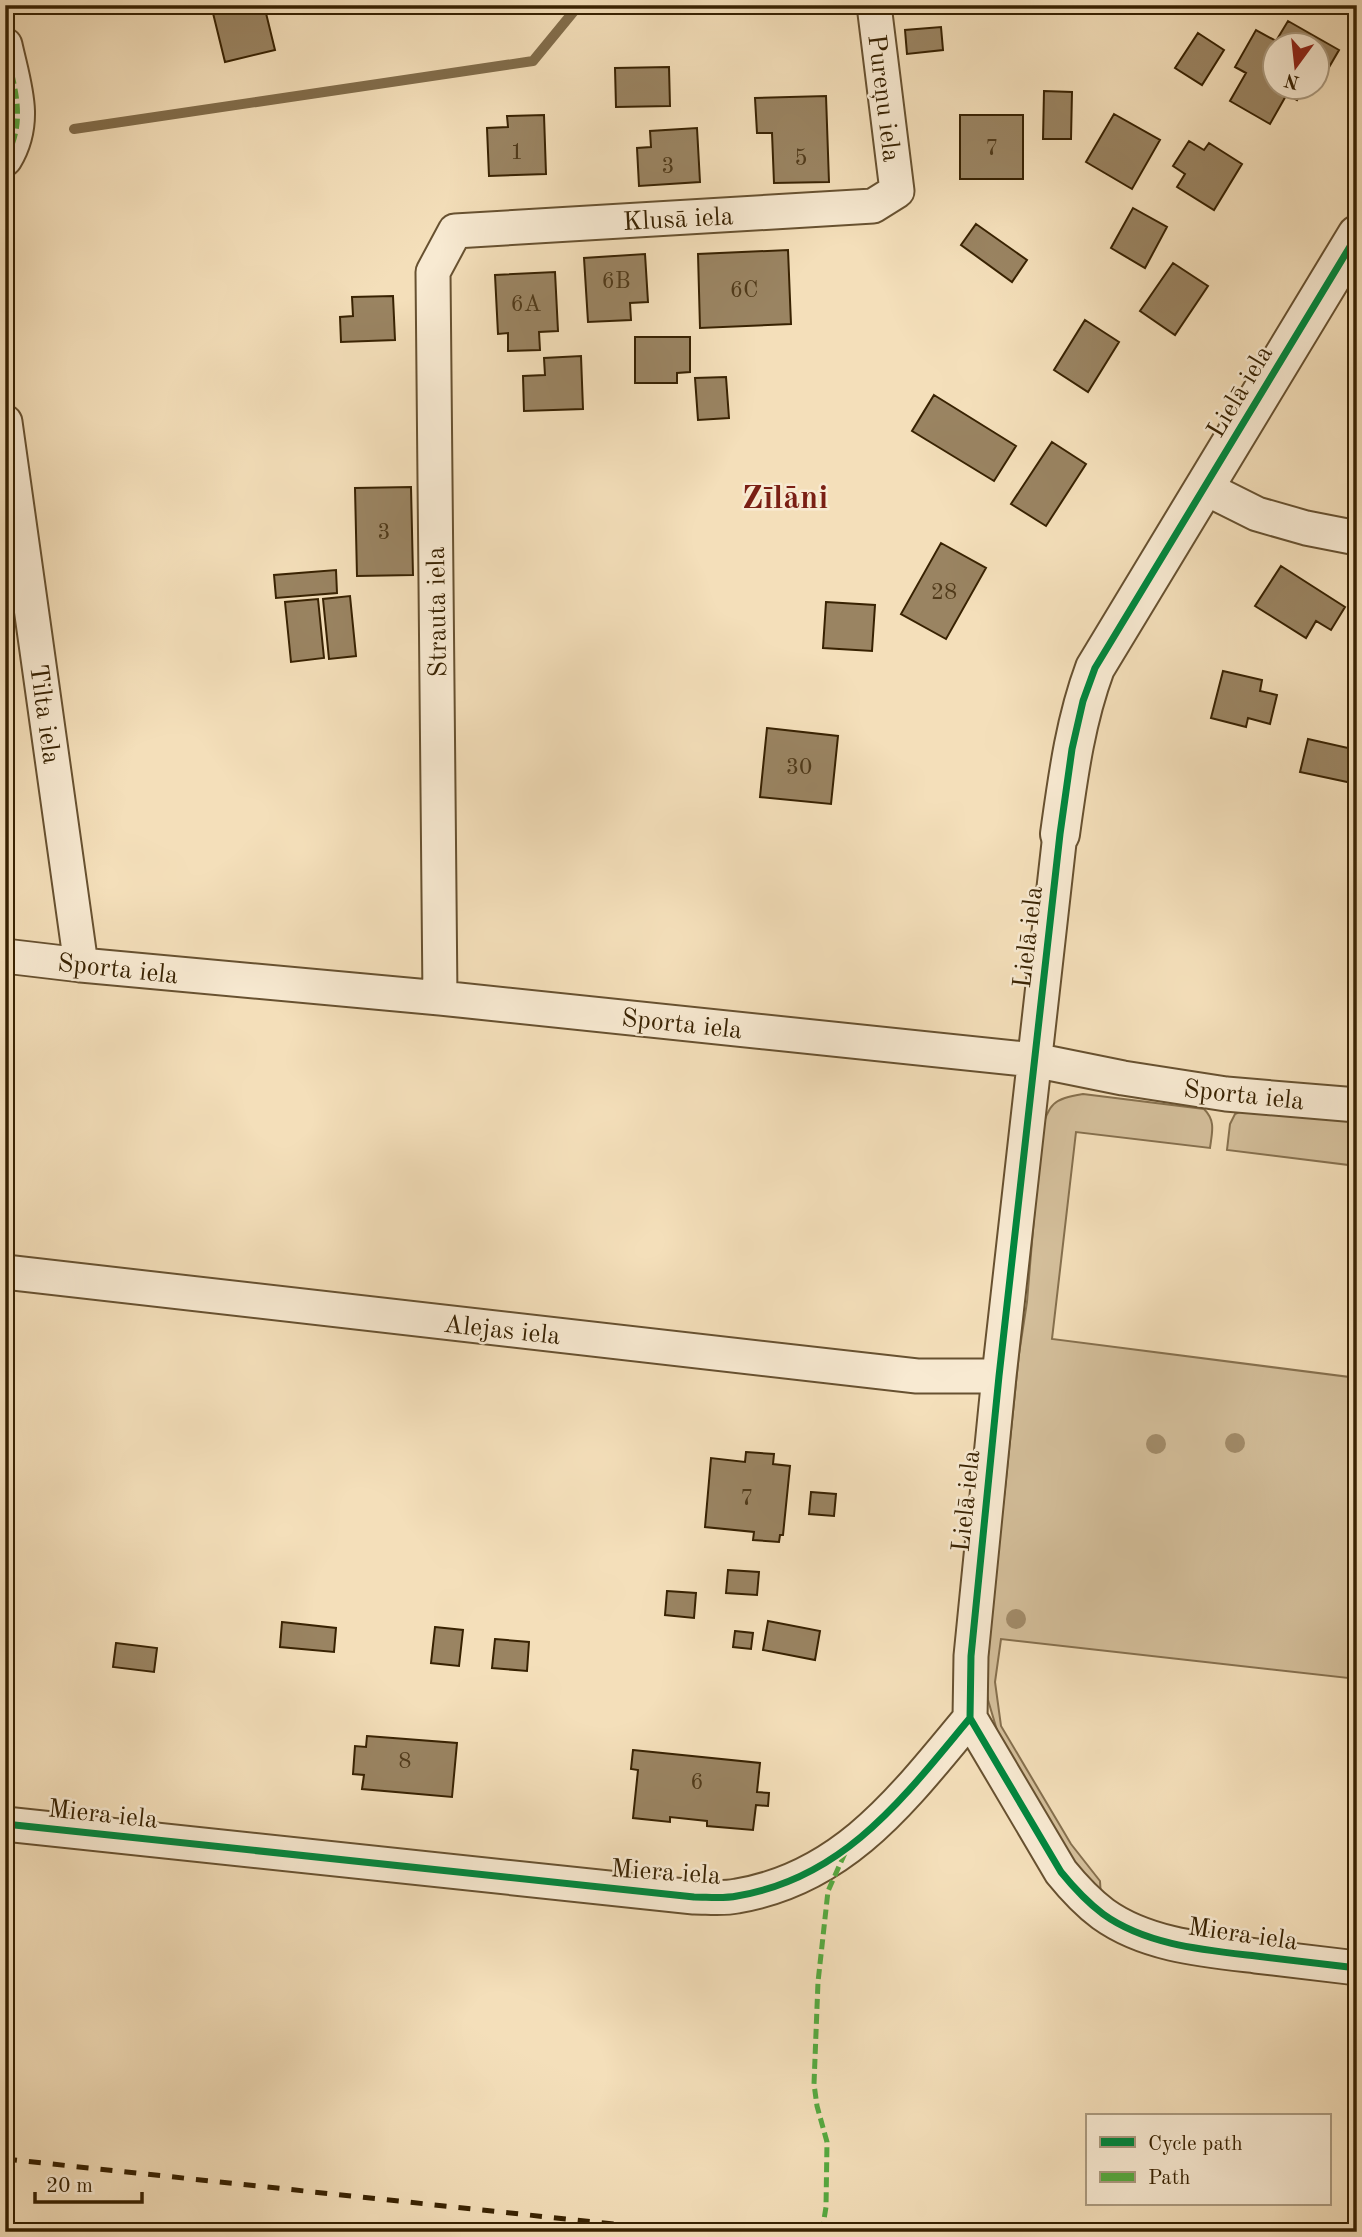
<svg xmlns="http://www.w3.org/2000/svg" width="1362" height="2237" viewBox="0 0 1362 2237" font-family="'Old Standard TT',serif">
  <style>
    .green { fill: #d4bf9b; stroke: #86704e; stroke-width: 2 }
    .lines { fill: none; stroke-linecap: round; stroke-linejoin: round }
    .stream { stroke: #826d4b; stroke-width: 10 }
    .building { fill: #9a8462; stroke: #382202; stroke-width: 2 }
    .minor-casing { stroke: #675130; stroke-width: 37 }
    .tertiary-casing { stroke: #675130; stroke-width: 42 }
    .minor { stroke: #f8ead2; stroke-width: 33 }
    .tertiary { stroke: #f8ead2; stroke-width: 38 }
    .rail { stroke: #382202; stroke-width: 5; stroke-dasharray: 12 12; stroke-linecap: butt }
    .quiet { stroke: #55aa40; stroke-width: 5; stroke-dasharray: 10 5; stroke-linecap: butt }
    .cycleway-casing { stroke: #f8ead2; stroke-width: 11 }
    .cycleway { stroke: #00873e; stroke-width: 7 }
    .tree { fill: #a28c6a }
    .labels { text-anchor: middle; stroke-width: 5; stroke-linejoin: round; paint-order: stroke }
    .number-label { font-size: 23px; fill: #503a1a }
    .street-label { font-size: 26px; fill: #382202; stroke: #f8ead2 }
    .district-label { font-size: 33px; font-weight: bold; fill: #7a1f14; stroke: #f8ead2 }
  </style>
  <rect width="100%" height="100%" fill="#f4dfba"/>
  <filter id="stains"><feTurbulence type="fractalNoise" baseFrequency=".00286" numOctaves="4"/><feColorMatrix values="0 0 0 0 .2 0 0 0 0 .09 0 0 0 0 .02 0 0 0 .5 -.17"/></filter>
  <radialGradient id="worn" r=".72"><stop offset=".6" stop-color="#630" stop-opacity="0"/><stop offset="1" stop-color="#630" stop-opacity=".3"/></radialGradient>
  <path class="green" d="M 1083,1094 L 1204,1109 C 1216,1121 1212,1132 1210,1148 L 1076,1132 L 1052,1339 L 1357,1378 L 1357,1679 L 1001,1639 L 995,1682 L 1001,1726 L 1071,1844 L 1100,1881 L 1101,1897 L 1082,1879 L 999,1737 L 988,1700 L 984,1674 L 986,1637 L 1005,1489 L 1019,1354 L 1027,1302 L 1041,1133 C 1049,1103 1053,1099 1083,1094 Z
    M 1250,1107 L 1357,1115 L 1357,1166 L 1227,1150 L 1230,1124 L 1235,1114 Z"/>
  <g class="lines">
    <path class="stream" d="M 74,129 L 533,61 L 579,5"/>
  </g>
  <path class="building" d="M 211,5 L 264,5 L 275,50 L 225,62 Z
    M 1288,21 L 1339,50 L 1321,81 L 1316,78 L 1316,46 L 1274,46 L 1274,88 L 1304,88 L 1297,100 L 1287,94 L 1270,124 L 1230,101 L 1246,73 L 1235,67 L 1256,30 L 1276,41 Z
    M 941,27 L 943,50 L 907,54 L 905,30 Z
    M 1198,33 L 1224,50 L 1202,85 L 1175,68 Z
    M 669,67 L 670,106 L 616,107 L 615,68 Z
    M 1044,91 L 1072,92 L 1071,139 L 1043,139 Z
    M 826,96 L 829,182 L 774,183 L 772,133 L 757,133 L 755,98 Z
    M 1114,114 L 1160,140 L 1132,189 L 1086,162 Z
    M 544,115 L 546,174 L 489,176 L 487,128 L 508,127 L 507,116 Z
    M 960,115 L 1023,115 L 1023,179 L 960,179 Z
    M 697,128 L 700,182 L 639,186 L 637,148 L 651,147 L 650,131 Z
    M 1189,141 L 1204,150 L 1209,143 L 1242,164 L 1214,210 L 1177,187 L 1185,174 L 1173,166 Z
    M 1133,208 L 1167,227 L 1145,268 L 1111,248 Z
    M 976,224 L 1027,260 L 1012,282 L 961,245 Z
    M 788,250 L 791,324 L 700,328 L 698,254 Z
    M 645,254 L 648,302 L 630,303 L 631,320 L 588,322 L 584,258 Z
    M 1173,263 L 1208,286 L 1175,335 L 1140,311 Z
    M 555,272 L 558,331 L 539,332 L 540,350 L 508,351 L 508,333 L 498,334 L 495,275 Z
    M 393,296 L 395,340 L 341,342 L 340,317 L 353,316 L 352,297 Z
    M 1085,320 L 1119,342 L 1088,392 L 1054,370 Z
    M 635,337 L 690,337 L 690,372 L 677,373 L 677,383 L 635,383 Z
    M 581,356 L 583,409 L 524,411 L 523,376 L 545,375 L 544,358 Z
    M 726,377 L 729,418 L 698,420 L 695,378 Z
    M 934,395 L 1016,446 L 994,481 L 912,431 Z
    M 1052,442 L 1086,464 L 1046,526 L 1011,504 Z
    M 411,487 L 413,575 L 357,576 L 355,488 Z
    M 941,543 L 986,568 L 946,639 L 901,614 Z
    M 1281,566 L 1345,607 L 1331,630 L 1316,621 L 1306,638 L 1255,606 Z
    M 336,570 L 337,593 L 276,598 L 274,575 Z
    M 350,596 L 356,656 L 329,659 L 323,599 Z
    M 318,599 L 324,658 L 291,662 L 285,602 Z
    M 826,602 L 875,605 L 872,651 L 823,648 Z
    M 1223,671 L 1262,680 L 1260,691 L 1277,695 L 1270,724 L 1248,718 L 1246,727 L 1211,718 Z
    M 767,728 L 838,736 L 831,804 L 760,797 Z
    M 1308,739 L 1357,750 L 1357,761 L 1352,783 L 1300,772 Z
    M 746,1452 L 774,1454 L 773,1464 L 790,1466 L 783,1535 L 780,1535 L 779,1542 L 753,1540 L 754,1532 L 705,1527 L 711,1458 L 745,1462 Z
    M 811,1492 L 836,1494 L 834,1516 L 809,1514 Z
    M 728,1570 L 759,1572 L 757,1595 L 726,1593 Z
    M 667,1591 L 696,1593 L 694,1618 L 665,1615 Z
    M 768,1621 L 820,1631 L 815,1660 L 763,1650 Z
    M 282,1622 L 336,1628 L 334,1652 L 280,1647 Z
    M 435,1627 L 463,1630 L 459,1666 L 431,1663 Z
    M 735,1631 L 753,1633 L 751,1649 L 733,1647 Z
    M 495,1639 L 529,1642 L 527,1671 L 492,1668 Z
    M 116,1643 L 157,1648 L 154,1672 L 113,1667 Z
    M 367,1736 L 457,1743 L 452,1797 L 362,1789 L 364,1775 L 353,1774 L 355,1746 L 366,1747 Z
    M 633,1750 L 760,1763 L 757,1792 L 769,1793 L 768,1806 L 756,1805 L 753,1830 L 707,1826 L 707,1821 L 670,1817 L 670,1822 L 633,1818 L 638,1770 L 631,1769 Z"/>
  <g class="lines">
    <g class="minor-casing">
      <path id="minor" d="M 5,45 C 14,86 28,121 5,159
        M 5,422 L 81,965
        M 1205,488 L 1257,514 L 1306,528 L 1357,538
        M 5,956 L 81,965 L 440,998 L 1034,1060 L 1123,1078 L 1226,1094 L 1357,1105
        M 440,998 L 433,272 L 455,231 L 873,206 L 897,191 L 874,5
        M 5,1272 L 917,1376 L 999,1376
        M 970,1718 L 971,1656 L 999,1376 L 1060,834
        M 5,1824 L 694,1897 C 708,1897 723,1899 737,1896 C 845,1878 904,1797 970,1718 L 1061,1872 C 1074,1888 1087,1902 1103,1914 C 1146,1945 1204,1950 1256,1956 C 1289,1960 1323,1964 1357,1968"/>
    </g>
    <g class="tertiary-casing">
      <path id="tertiary" d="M 1060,834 C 1068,777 1075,722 1095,668 L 1357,235"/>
    </g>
    <use href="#minor" class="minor"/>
    <use href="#tertiary" class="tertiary"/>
    <path class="rail" d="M 5,2159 L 688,2232"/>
    <path class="quiet" d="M 5,45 C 14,86 28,121 5,159
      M 822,2232 L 826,2207 L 827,2142 L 817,2106 L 814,2084 L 818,1982 L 828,1891 L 845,1853"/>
    <g class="cycleway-casing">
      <path id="cycleway" d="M 970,1718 L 971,1656 L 999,1376 L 1060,834 L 1072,749 L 1083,701 L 1095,668 L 1357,235
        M 5,1824 L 694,1897 C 708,1897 723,1899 737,1896 C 845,1878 904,1797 970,1718 L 1061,1872 C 1074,1888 1087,1902 1103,1914 C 1146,1945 1204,1950 1256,1956 C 1289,1960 1323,1964 1357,1968"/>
    </g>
    <use href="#cycleway" class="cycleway"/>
  </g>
  <g class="tree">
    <circle cx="1235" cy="1443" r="10"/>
    <circle cx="1156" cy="1444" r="10"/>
    <circle cx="1016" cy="1619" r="10"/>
  </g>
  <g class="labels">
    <g class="number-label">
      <text x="992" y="155">7</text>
      <text x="517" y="159">1</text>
      <text x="801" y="165">5</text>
      <text x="668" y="173">3</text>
      <text x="616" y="288">6B</text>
      <text x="744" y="297">6C</text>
      <text x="526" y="311">6A</text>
      <text x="384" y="539">3</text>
      <text x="944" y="599">28</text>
      <text x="799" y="774">30</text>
      <text x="747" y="1505">7</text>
      <text x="405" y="1768">8</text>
      <text x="697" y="1789">6</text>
    </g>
    <g class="street-label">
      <text transform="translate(885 98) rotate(83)" y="9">Pureņu iela</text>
      <text transform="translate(678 218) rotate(-3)" y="9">Klusā iela</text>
      <text transform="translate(1239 391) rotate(-59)" y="9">Lielā iela</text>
      <text transform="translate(436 612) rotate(-91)" y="9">Strauta iela</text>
      <text transform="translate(46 714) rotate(82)" y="9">Tilta iela</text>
      <text transform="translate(1027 937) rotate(-83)" y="9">Lielā iela</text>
      <text transform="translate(118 968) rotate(6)" y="9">Sporta iela</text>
      <text transform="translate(682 1023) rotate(6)" y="9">Sporta iela</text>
      <text transform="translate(1244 1094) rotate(6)" y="9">Sporta iela</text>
      <text transform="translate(502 1329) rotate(6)" y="9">Alejas iela</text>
      <text transform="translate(965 1501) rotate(-84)" y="9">Lielā iela</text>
      <text transform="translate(103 1813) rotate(6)" y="9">Miera iela</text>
      <text transform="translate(666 1871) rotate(4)" y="9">Miera iela</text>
      <text transform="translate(1243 1933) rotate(8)" y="9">Miera iela</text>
    </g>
    <g class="district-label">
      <text x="785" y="508">Zīlāni</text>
    </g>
  </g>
  <rect width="1362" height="2237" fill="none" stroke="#f4dfba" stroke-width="28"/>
  <rect x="7" y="7" width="1348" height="2223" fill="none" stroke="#382202" stroke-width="3.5"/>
  <rect x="14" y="14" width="1334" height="2209" fill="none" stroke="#382202" stroke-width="2"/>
  <rect x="1086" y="2114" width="245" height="91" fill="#f8ead2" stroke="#ab9a7f" stroke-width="2"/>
  <rect x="1100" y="2137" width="35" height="10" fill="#00873e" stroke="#ab9a7f" stroke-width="2"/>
  <text x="1148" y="2150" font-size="21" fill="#382202">Cycle path</text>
  <rect x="1100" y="2172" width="35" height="10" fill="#55aa40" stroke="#ab9a7f" stroke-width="2"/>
  <text x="1148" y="2184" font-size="21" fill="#382202">Path</text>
  <g transform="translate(1296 66) rotate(195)"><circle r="33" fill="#f8ead2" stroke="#ab9a7f" stroke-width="2"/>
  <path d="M0-5L12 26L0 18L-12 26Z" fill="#8f2418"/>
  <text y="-10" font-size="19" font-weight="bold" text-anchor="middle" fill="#382202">N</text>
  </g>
  <path d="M35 2192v10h107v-10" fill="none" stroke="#382202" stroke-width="3.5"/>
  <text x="46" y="2192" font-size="21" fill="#382202" stroke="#f8ead2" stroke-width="5" paint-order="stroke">20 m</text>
  <rect width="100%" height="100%" filter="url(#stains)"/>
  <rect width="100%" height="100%" fill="url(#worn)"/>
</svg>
